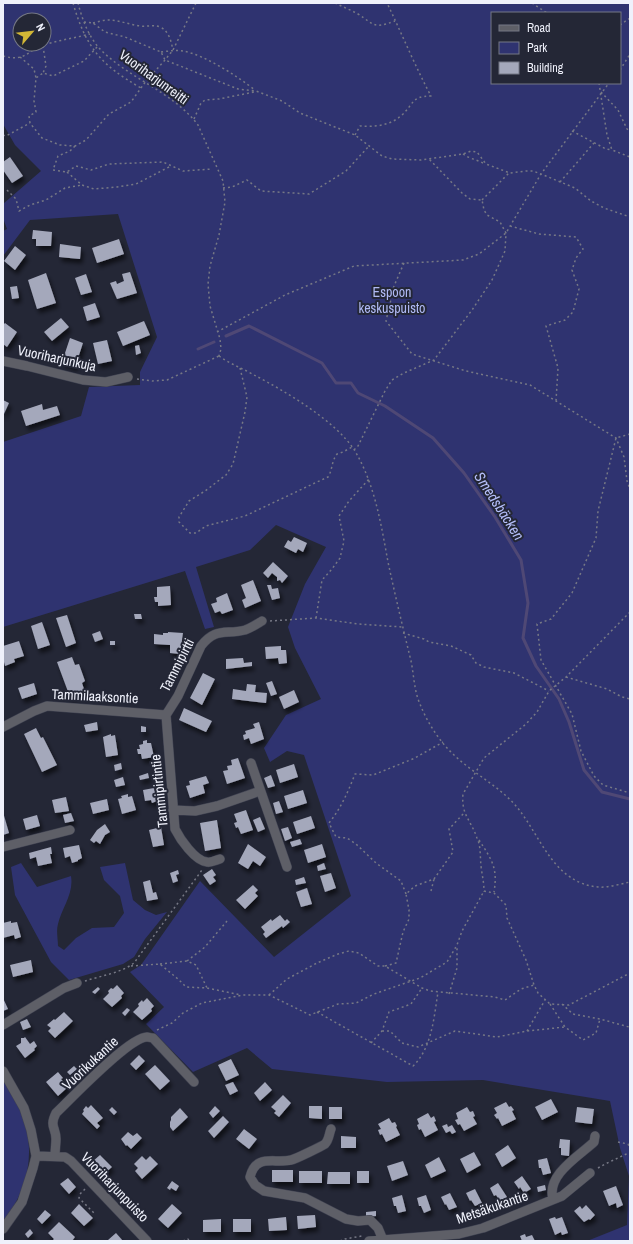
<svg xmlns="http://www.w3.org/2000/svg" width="633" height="1244" viewBox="0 0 633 1244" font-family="'Archivo Narrow',sans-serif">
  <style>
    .green { fill: #2f3370; fill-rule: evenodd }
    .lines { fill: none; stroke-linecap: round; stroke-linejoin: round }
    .stream { stroke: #4f4875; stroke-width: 3 }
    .building { fill: #a4a8bb; filter: url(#shadow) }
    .minor-casing { stroke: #404352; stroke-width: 10 }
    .path { stroke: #767885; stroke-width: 1.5; stroke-dasharray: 2 3; stroke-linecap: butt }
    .minor { stroke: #5e5f67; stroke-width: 9 }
    .labels { text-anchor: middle; stroke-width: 4; stroke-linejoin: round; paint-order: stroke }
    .street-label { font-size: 14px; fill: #eff1fb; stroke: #242736 }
    .park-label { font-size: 14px; fill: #b0baf5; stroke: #242736 }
    .water-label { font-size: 15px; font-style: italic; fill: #b4bef9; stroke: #242736 }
  </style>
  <defs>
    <filter id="shadow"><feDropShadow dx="2.5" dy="4.5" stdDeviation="2" flood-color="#0009"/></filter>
  </defs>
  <rect width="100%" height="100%" fill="#242736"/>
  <path class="green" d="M 3,3 L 630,3 L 630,1241 L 587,1241 L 627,1225 L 629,1176 L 620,1148 L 610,1101 L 483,1080 L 387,1082 L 272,1069 L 247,1048 L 193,1072 L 146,1024 L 164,1007 L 130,972 L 141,965 L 200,881 L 274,957 L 351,896 L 304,755 L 287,751 L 270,762 L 264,748 L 286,715 L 321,699 L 295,648 L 288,627 L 305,584 L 326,547 L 276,525 L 250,550 L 196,567 L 214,627 L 205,629 L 185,571 L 3,627 L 3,442 L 81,416 L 89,387 L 140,385 L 140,372 L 157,337 L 118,214 L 30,220 L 3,256 L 3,231 L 7,229 L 3,218 L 3,204 L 41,171 L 15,145 L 3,124 ZM 492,13 L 620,13 L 620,83 L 492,83 ZM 20,20 L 44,20 L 44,44 L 20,44 Z
    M 21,863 L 37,887 L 71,876 C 74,894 62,907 58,924 C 56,931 58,939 58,946 L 64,950 L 76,938 L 92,928 L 114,927 L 124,913 L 120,896 L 104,880 L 100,867 L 125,863 L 133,900 L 145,910 L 156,915 L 167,912 L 145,939 L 134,957 L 123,964 L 69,980 L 51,962 L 15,895 L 11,867 Z
    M 3,1077 C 9,1088 16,1098 21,1110 C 36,1149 30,1189 3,1221 Z"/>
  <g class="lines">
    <path class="stream" d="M 226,336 L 249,326 L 322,363 L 336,383 L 351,383 L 358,393 L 385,406 L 433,438 L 464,473 L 495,517 L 521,560 L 528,603 L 523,638 L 536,666 L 559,699 L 569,722 L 584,770 L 602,792 L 630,799
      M 198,349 L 214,342"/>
  </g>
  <path class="building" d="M 10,157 L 23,176 L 12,183 L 3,170 L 3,162 Z
    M 33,230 L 52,232 L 51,246 L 36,246 L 36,239 L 32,239 Z
    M 119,239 L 124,254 L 97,263 L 92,248 Z
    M 60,244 L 81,247 L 80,259 L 59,257 Z
    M 15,246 L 26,255 L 15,270 L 4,261 Z
    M 130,272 L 137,293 L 117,299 L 110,283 L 116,281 L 117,284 L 124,281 L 122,274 Z
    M 46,273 L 56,303 L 37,309 L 28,280 Z
    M 86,274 L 92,292 L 81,295 L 75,278 Z
    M 17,286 L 19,298 L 12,299 L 10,287 Z
    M 95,303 L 100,317 L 87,321 L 83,307 Z
    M 61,318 L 69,327 L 52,341 L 44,332 Z
    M 144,321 L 150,335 L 123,346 L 117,332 Z
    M 5,323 L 17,332 L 7,347 L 3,344 L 3,325 Z
    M 70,338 L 83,343 L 75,367 L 62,362 Z
    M 107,340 L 112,361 L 98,364 L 93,343 Z
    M 139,345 L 141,353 L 136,355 L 135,346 Z
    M 3,400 L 9,403 L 3,416 Z
    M 42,404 L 43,410 L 57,406 L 60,415 L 26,426 L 21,411 Z
    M 294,537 L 307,543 L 303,552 L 298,549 L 296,553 L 284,547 L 288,540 L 291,542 Z
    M 273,562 L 288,576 L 282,583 L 280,580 L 277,581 L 277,577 L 272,573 L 268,578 L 263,573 Z
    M 253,580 L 261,601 L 245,608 L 242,600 L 246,598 L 241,585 Z
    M 267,585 L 271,585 L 272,589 L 278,588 L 280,598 L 272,600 Z
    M 170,586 L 171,605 L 158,606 L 158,602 L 155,602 L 154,597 L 157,597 L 157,587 Z
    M 227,593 L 233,610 L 222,614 L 220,611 L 215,613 L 211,604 L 217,602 L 216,598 Z
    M 134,614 L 141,614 L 142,619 L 135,619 Z
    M 67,615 L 76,643 L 66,647 L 56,618 Z
    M 42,622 L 50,645 L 38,649 L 31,626 Z
    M 100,631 L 103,639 L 95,642 L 92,634 Z
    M 168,632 L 183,633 L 180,654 L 170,653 L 170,645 L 154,644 L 154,634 L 163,635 L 163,633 L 168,633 Z
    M 19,641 L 24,656 L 14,659 L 15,662 L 5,666 L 4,662 L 3,662 L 3,646 Z
    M 110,641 L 115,641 L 115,645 L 110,645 Z
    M 281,646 L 281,650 L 286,650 L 287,663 L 279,664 L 278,658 L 266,659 L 265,647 Z
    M 72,657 L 75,665 L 79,664 L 85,681 L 82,683 L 85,692 L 70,697 L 57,662 Z
    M 243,658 L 244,663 L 252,662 L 252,666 L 226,669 L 226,659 Z
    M 203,673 L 215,679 L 202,705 L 190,698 Z
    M 272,681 L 277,694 L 271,696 L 266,683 Z
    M 34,683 L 37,694 L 22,699 L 18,688 Z
    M 247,684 L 256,685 L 255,692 L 267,693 L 266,703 L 232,699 L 233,689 L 246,691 Z
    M 294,690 L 299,702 L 284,709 L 279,697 Z
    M 184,708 L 212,721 L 206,732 L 179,720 Z
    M 97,722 L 98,730 L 86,732 L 84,725 Z
    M 259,722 L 264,739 L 251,744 L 249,738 L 244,740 L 243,735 L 246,734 L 245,731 L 255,728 L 253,724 Z
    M 141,726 L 146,727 L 146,732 L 141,732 Z
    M 36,728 L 41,738 L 43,737 L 57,765 L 42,772 L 24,734 Z
    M 111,734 L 111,736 L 115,735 L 118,755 L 106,757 L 103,737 Z
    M 147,740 L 147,743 L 151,743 L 154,757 L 142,759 L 141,754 L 138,754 L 137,749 L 140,749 L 139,745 L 143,744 L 143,741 Z
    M 238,758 L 245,778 L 227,784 L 223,771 L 228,770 L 227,766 L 232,765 L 231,760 Z
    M 121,763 L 122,769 L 115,771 L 114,765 Z
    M 294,764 L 298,777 L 280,783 L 276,770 Z
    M 148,773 L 149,778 L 140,780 L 139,776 Z
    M 271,775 L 275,786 L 268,788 L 264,778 Z
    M 206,776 L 209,783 L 203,785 L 205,793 L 190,798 L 186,786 L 190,785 L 189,781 Z
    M 123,777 L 125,785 L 116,787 L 114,780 Z
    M 154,788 L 157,801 L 152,803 L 151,800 L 145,801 L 143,790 Z
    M 303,790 L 307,803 L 288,809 L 284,796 Z
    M 128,794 L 128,797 L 132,796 L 136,810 L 122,814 L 118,799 L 122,798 L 121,796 Z
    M 66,797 L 69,811 L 55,813 L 52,800 Z
    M 107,799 L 109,810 L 93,814 L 90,803 Z
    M 279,801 L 283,812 L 276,814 L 273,803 Z
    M 246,810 L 253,830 L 241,834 L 238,827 L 236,828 L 234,823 L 237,822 L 234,814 Z
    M 3,812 L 9,833 L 3,835 Z
    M 71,813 L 74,821 L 65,823 L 63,815 Z
    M 37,815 L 40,826 L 26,830 L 23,819 Z
    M 311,816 L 315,828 L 297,834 L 293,822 Z
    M 260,817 L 265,829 L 258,832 L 253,820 Z
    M 217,820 L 221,848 L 205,851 L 200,823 Z
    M 105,824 L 110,832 L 105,835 L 100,844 L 96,841 L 94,843 L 90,840 L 97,830 Z
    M 161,827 L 164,845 L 153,847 L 149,830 Z
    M 288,827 L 292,838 L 285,841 L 281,829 Z
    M 300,839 L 302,844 L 292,847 L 290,842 Z
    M 248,844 L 266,857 L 260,866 L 253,861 L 248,869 L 238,863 Z
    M 322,844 L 326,857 L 308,863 L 304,850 Z
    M 79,845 L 82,858 L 78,860 L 78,861 L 72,863 L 70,856 L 65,858 L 63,848 Z
    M 51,847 L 52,854 L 50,854 L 52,863 L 38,866 L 36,857 L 30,859 L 29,853 Z
    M 324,863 L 326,869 L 318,871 L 317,866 Z
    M 212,869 L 216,875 L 213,877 L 216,881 L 210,885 L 203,875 Z
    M 178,870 L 179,874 L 176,875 L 178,881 L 173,883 L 170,873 Z
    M 331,873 L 336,888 L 325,892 L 320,876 Z
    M 304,877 L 306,883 L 296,885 L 295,880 Z
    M 150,880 L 153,893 L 156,892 L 158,899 L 147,901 L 143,882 Z
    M 253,885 L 258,890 L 255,893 L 258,896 L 245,909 L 236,900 Z
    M 307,888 L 312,904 L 301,907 L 296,892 Z
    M 280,915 L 285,921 L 287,919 L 290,922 L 283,928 L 282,926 L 266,938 L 263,934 L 265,932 L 261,927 L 271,919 L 272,921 Z
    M 11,921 L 11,923 L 17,922 L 21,937 L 15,939 L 14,935 L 3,938 L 3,923 Z
    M 31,960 L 33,972 L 13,977 L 10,965 Z
    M 117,985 L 124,993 L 121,996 L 122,998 L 112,1007 L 103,999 L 109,993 L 108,991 L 111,988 L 113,989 Z
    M 98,987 L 100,989 L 95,994 L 92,992 Z
    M 3,998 L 8,1009 L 3,1011 Z
    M 147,998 L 154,1006 L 151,1009 L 152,1011 L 142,1020 L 133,1012 L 139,1006 L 138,1004 L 142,1000 L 143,1002 Z
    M 127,1008 L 130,1010 L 125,1016 L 122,1013 Z
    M 64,1012 L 73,1021 L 55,1038 L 48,1031 L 51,1028 L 47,1025 L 54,1019 L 55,1020 Z
    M 27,1019 L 31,1027 L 23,1030 L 20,1022 Z
    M 25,1037 L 30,1044 L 34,1041 L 37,1046 L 34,1049 L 35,1050 L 25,1058 L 16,1046 L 21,1043 L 21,1038 L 24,1038 Z
    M 139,1055 L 145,1061 L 136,1070 L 130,1064 Z
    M 231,1059 L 239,1075 L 226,1081 L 218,1065 Z
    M 155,1065 L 170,1081 L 160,1090 L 145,1074 Z
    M 74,1066 L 77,1069 L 70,1075 L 67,1072 Z
    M 58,1072 L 63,1078 L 61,1079 L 68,1087 L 58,1096 L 46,1082 Z
    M 233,1082 L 238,1091 L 230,1095 L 225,1085 Z
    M 265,1082 L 272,1090 L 260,1101 L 254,1093 Z
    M 283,1095 L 291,1103 L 279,1117 L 274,1113 L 276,1111 L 271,1107 Z
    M 551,1099 L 558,1112 L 542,1120 L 535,1107 Z
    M 506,1102 L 509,1107 L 511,1106 L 514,1110 L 512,1111 L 516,1119 L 502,1126 L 498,1118 L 497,1119 L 494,1115 L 497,1113 L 494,1108 Z
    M 91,1105 L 103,1118 L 97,1123 L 100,1126 L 97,1129 L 82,1114 L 84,1111 L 83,1110 L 86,1106 L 88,1108 Z
    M 215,1106 L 220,1111 L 213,1118 L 209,1113 Z
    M 309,1106 L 322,1106 L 322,1119 L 309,1118 Z
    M 112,1107 L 117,1112 L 114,1115 L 109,1110 Z
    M 329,1107 L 342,1107 L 342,1119 L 329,1119 Z
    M 467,1107 L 470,1112 L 473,1111 L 475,1116 L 473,1117 L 477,1124 L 464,1131 L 460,1124 L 458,1125 L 455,1120 L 458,1119 L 456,1113 Z
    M 577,1107 L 594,1109 L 592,1124 L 575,1122 Z
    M 180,1108 L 188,1117 L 173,1131 L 170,1127 L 170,1122 L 171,1120 L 171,1117 Z
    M 428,1113 L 431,1118 L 434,1116 L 436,1121 L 434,1122 L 438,1130 L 425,1137 L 421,1129 L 419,1130 L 417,1125 L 419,1124 L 417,1119 Z
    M 223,1116 L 229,1122 L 214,1138 L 208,1131 Z
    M 389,1118 L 392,1123 L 395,1122 L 397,1126 L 396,1127 L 400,1135 L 386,1142 L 382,1134 L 380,1135 L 378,1130 L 381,1129 L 378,1124 Z
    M 447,1124 L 448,1127 L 452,1125 L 456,1132 L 452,1134 L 450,1131 L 446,1133 L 442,1126 Z
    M 244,1129 L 257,1139 L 249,1149 L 236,1139 Z
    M 128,1132 L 133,1136 L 137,1133 L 142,1138 L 131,1149 L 127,1145 L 126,1146 L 121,1139 Z
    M 341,1136 L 356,1137 L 356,1148 L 341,1148 Z
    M 560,1139 L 570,1140 L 569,1156 L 561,1155 L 561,1148 L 559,1148 Z
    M 508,1145 L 516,1158 L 502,1167 L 495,1154 Z
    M 474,1152 L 481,1165 L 467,1173 L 460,1159 Z
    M 100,1155 L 112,1167 L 104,1174 L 92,1162 Z
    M 142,1156 L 146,1160 L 150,1156 L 158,1164 L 142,1179 L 135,1171 L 138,1168 L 134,1164 Z
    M 439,1157 L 446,1171 L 431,1178 L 425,1165 Z
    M 547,1158 L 551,1173 L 543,1175 L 541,1168 L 539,1168 L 538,1160 Z
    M 403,1161 L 408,1175 L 392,1181 L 387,1166 Z
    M 272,1170 L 293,1170 L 293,1182 L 272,1182 Z
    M 299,1171 L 322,1171 L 322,1183 L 299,1183 Z
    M 357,1171 L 369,1171 L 369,1183 L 357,1183 Z
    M 328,1172 L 350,1172 L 350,1184 L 327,1184 Z
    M 522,1176 L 531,1189 L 524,1193 L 520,1187 L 519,1189 L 514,1182 Z
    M 68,1178 L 76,1187 L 69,1194 L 60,1184 Z
    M 172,1181 L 179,1186 L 176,1191 L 171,1188 L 170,1190 L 167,1188 Z
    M 498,1183 L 507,1197 L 500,1201 L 496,1195 L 494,1196 L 490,1188 Z
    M 545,1185 L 546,1190 L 538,1192 L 537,1187 Z
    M 616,1186 L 623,1205 L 617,1208 L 616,1203 L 609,1206 L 603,1191 Z
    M 475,1189 L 482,1203 L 475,1206 L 471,1200 L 470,1201 L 466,1193 Z
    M 450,1193 L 457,1207 L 449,1210 L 446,1204 L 445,1205 L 441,1197 Z
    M 402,1195 L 406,1211 L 398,1213 L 396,1206 L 394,1206 L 392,1198 Z
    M 426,1195 L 431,1210 L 424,1213 L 421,1206 L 419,1206 L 417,1198 Z
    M 79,1204 L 93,1218 L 84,1226 L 71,1213 Z
    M 172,1204 L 182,1213 L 168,1228 L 158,1219 Z
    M 586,1205 L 595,1215 L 590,1220 L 589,1219 L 584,1222 L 574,1211 L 580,1206 L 582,1209 Z
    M 45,1210 L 51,1215 L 42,1224 L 37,1219 Z
    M 376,1211 L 376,1216 L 366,1217 L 366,1212 Z
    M 315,1215 L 316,1227 L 298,1229 L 297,1216 Z
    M 286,1217 L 287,1230 L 269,1231 L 268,1219 Z
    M 555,1217 L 556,1219 L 562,1217 L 568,1233 L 562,1235 L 561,1232 L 555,1235 L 549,1219 Z
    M 221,1219 L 221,1232 L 203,1232 L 203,1220 Z
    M 233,1219 L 251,1219 L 251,1232 L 233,1232 Z
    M 59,1222 L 75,1237 L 72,1241 L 52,1241 L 54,1239 L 48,1233 Z
    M 30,1229 L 33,1233 L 28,1238 L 25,1234 Z
    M 116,1233 L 123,1241 L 108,1240 Z
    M 525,1234 L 526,1237 L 532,1235 L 535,1241 L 522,1241 L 520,1236 Z"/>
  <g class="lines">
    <g class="minor-casing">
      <path id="minor" d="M 3,361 L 27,366 L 83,380 L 106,382 L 128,377
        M 166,715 L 175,829 C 180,839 195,861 207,862 C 211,863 216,860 220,859
        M 166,715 L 178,696 L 201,646 C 216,627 225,635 245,630 C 251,628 257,624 262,621
        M 3,727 L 34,711 L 47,706 L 166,715
        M 251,763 L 287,867
        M 173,810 L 195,811 L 217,806 L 260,791
        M 3,847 L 70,830
        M 3,1025 L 64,988 L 77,983
        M 3,1071 L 24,1108 L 31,1130 L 36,1156 L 33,1168 L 22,1202 L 3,1229
        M 331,1129 C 329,1134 329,1140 325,1144 C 322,1146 296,1159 291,1160 C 274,1164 256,1153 250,1177 L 255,1185 L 264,1191 L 305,1198 L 346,1219 L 358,1221 L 370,1220 L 378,1228 L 383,1240
        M 36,1156 L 65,1157 L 71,1161 L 147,1241
        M 55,1156 C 55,1150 56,1144 56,1139 C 56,1127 49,1127 56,1113 C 71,1099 129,1037 147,1037 C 149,1037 151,1038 153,1038 L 194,1082
        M 553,1199 C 546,1175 579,1156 594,1142 L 595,1136
        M 369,1241 L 459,1234 L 483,1228 L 562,1196 L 590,1173"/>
    </g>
    <path class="path" d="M 73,3 C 86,48 101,65 141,88
      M 78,3 C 82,19 89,38 101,50 C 130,79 173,92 198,125 L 223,181 L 225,202 L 219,235 L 210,266 L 208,284 L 210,306 L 220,339 L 221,349 L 219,356
      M 335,3 C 343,7 351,10 358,14 C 375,25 373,29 395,21
      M 532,3 L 547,13
      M 84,22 L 93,23 L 105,32 L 125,37 L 161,52 L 165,60 L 238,89 L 256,91 L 282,101 L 300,113 L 355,135 L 382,156 L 392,159 L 421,160 L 463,154 L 471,151 L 477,152 L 486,164 L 510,173 L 526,171 L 533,171 L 541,174 L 575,188 L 591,201 L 604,208 L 630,217
      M 93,23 C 98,22 103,20 108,20 C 119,20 130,25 141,26 C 148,27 153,24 160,27 C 169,31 171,41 173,50
      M 620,25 L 630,18
      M 43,46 L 46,66 L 43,73
      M 97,47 L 84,61 L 53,76 L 43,73 L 36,78 L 34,101 L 36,112 L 29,116 L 30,123 L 42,138 L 60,145 L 75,146 L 86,140 L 109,114 L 131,102 L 146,81 L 165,60 L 173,50 L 196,3
      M 161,52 C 169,51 176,50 183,51 C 205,55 237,76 255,90
      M 3,56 C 26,62 26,51 44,45 C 59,40 75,38 90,34
      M 20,57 L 34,69 L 36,78
      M 620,70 L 630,54
      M 599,83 L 607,135 L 612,150 L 630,157
      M 601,92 L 618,110 L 627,129 L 630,131
      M 194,119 L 201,103 L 205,100 L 219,99 L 254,92
      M 572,131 L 606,149 L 612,150
      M 3,135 L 6,136 L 30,123
      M 355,135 L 360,126 C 374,127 390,126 402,115 C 414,104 411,96 431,96 C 415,66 402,34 387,3
      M 75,146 L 70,151 L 58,156 L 53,170 L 67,172 L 76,166 L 91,170 L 109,164 L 163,162 L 183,171 L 212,169
      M 463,154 C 470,159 478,160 485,164
      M 67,172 L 82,185 L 94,189 L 117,187 L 136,184 L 171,166
      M 560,182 L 594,143
      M 223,188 L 232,187 L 247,180 L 261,191 L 309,194 L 346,171 L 369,146
      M 7,190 L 16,199 L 19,211 L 30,205 L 46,200 L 65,188 L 82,185
      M 482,200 L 509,173
      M 510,226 L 539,234 L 576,237 L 583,249 L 576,258 L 572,270 L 579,289 L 573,312 L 565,320 L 546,326 L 558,368 L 556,401
      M 404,263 L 394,286 L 386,321 L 412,354 L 466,371 L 530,385 L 616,438 L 624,457 L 627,481 L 630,489
      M 217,332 L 285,295 L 354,266 L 463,260 L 479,254 L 506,233 L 541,174 L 609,83
      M 219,356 C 230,364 242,368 254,375 C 285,391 336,421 355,451 C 375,485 381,524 388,562 C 395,595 403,628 411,661 C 414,675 414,691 420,704 C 427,722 439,741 454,755 C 475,775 503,788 520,811 C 542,840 555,883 598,887 C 608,888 620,884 630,882
      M 240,368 L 247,397 L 245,412 L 233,464 L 226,475 L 205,491 L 189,501 L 179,517 L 179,522 L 190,533 L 196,533 L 206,526 L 245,516 L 317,482 L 328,477 C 333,469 331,462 337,454 L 343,452 L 352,447
      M 137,379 L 152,381 L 167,380 L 219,356
      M 630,434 L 616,438 L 598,511 L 596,538 L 572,593 L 551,619 L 537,624 L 541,660 L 572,714 L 581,751 L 594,776 L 603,785 L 630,793
      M 354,450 L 358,446 L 385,391 L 392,380 L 404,373 L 434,360 L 472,310 L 492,280 L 505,251 L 506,233 L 500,222 L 487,215 L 484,210 L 482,200 L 470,199 L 462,193 L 429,159
      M 630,612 L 566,677 L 549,691 L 537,712 L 526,724 L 484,758 L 463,794 C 461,815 471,820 477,838 C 481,846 480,857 481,866 C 482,875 484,882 484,891 L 494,893 L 506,905 L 507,918 L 526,960 L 534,985 L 538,993 L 550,1004 L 569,1005 L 630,973
      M 316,618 L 322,580 L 332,569 L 340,558 L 344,541 L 339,516 L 349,501 L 369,479
      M 270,621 L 316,618 L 358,624 L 402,627
      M 403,633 L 424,639 L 429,642 L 451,646 L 471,655 L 476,663 L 484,667 L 514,673 L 549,691
      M 566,677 L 607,689 L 622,697 L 630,699
      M 479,840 C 492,860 498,868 494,892
      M 431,891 L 434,879
      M 406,894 L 401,881 L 376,863 L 356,844 L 347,838 L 336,837 L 329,823 C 341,808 348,792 355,774 L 373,775 L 415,758 L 443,742
      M 187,961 L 205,947 L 227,921
      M 160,964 L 187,961 L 196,965 L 207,988
      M 131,966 L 160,964 C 169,972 178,978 186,987 L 207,988 L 241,995
      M 385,966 L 396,963 L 403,932 L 409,919 L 409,910 L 406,894 L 415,886 L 434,879 L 453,852 L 449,829 L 464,813
      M 85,981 C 100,976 121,973 134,963 L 202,870
      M 449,994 L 457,968 L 457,947
      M 269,995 L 287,979 L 317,963 L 338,954 L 349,951 L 359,953 L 378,966 L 385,966 L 422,988 L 430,991 L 495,997 L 505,1000 L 521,989 L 534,985
      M 550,1004 L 565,1027 L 583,1040 L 596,1033 L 600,1019
      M 562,1004 L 573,1014 L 600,1019 L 629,1027 L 630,1027
      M 317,1012 L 413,1066 C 432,1048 434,1017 438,992
      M 157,1030 L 172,1023 L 183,1013 L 202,1003 L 243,995 L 269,995 L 310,1015 L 338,1004 L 356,1003 L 374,994 L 420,978 L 447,962 L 457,945 L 462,931 L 484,891
      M 382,1031 L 390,1031 L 402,1043 L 418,1047 L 455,1031 L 497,1037 L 527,1031 L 565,1027
      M 527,1031 L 545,1000
      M 371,1043 L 382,1031 L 389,1012 L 411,1004 L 422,988
      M 618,1142 L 628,1144 L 630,1148
      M 598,1168 C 608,1162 619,1158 630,1152
      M 85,1189 L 80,1194 L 79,1198 L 95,1214
      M 183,1241 L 188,1239 L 189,1241
      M 340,1241 L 345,1239 L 362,1236"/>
    <use href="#minor" class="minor"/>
  </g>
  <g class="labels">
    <g class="street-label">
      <text transform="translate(154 77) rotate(36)" y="5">Vuoriharjunreitti</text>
      <text transform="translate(57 358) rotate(12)" y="5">Vuoriharjunkuja</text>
      <text transform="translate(177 665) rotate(-63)" y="5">Tammipirtti</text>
      <text transform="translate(95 696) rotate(3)" y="5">Tammilaaksontie</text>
      <text transform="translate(159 791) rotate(-96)" y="5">Tammipirtintie</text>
      <text transform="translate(90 1063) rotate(-43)" y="5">Vuorikukantie</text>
      <text transform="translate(115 1187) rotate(46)" y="5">Vuoriharjunpuisto</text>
      <text transform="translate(492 1207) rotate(-19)" y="5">Metsäkukantie</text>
    </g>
    <g class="park-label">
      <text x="392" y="297">Espoon<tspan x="392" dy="16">keskuspuisto</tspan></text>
    </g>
    <g class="water-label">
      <text transform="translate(499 506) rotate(57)" y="5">Smedsbäcken</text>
    </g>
  </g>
  <rect width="633" height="1244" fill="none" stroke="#eff1fb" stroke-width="8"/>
  <rect x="491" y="12" width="130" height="72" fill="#242736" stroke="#757885"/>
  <rect x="499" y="25" width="20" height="6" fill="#5e5f67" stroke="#757885"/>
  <text x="527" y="32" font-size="12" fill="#eff1fb">Road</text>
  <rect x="499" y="42" width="20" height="12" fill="#2f3370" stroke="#757885"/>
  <text x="527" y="52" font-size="12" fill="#eff1fb">Park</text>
  <rect x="499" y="62" width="20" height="12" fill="#a4a8bb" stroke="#757885"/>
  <text x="527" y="72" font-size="12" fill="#eff1fb">Building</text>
  <g transform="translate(32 32) rotate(62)"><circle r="19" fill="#242736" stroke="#757885"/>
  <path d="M0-3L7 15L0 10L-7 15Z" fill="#d2b736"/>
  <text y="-6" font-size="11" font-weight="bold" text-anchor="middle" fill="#eff1fb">N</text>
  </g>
</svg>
